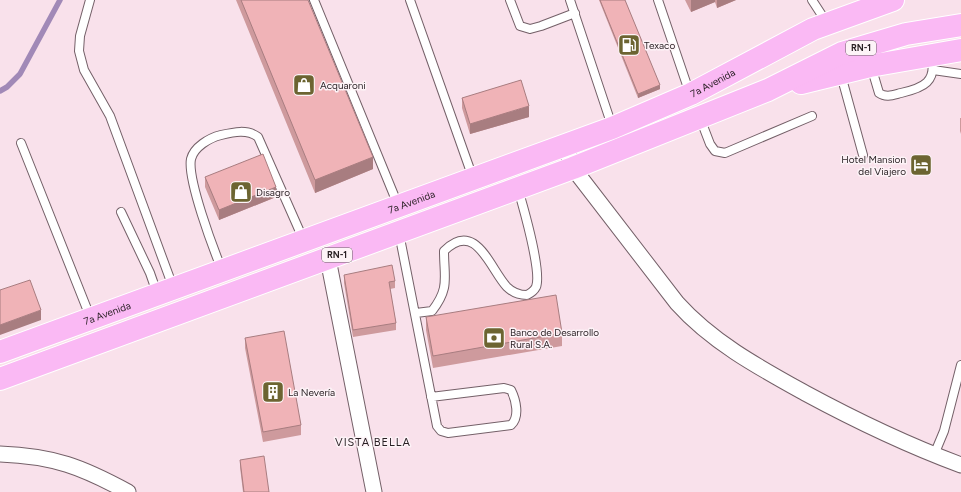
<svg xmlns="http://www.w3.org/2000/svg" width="961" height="492" viewBox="0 0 961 492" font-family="Figtree,sans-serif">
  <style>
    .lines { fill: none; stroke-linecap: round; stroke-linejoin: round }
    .stream { stroke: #a189b7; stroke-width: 5.5 }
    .service-casing { stroke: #746068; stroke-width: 10 }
    .minor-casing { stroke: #746068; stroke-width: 17 }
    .primary-casing { stroke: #fff; stroke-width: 24 }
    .service { stroke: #fff; stroke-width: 8 }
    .minor { stroke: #fff; stroke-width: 15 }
    .primary { stroke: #fab9f4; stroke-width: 22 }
    .wall { fill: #ce9a9d }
    .shaded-wall { fill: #a87d80 }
    .building { fill: #f0b3b7; stroke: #a87d80 }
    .labels { text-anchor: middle; stroke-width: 3; stroke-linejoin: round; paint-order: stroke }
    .shield { fill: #fdf3f7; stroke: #685f63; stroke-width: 1 }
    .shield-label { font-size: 9px; font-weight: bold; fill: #281f23 }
    .poi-label { font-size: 10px; fill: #281f23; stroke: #fdf3f7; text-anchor: start }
    .street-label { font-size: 10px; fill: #281f23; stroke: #fdf3f7 }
    .neighbourhood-label { font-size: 11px; letter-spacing: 1px; fill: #281f23; stroke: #fdf3f7 }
  </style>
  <rect width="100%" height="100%" fill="#f9e1eb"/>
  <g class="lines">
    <path class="stream" d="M 0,91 L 7,87 L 20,74 L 60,0"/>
    <g class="service-casing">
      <path id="service" d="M 90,0 L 80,36 L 79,51 L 84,70 L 110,116 L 173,287
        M 314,0 L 398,205
        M 410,0 L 473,178
        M 510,0 L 520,26 L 530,29 L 541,26 L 575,13
        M 570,0 L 612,126
        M 658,0 L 690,94
        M 812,0 L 825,20
        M 871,66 L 879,93 C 886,98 893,95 901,93 C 923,88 938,82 931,55
        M 933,70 L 961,74
        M 841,75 L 863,155
        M 700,118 L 710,144 L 715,151 L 725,153 L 812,116
        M 21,143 L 91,319
        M 121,212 L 150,273 L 157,293
        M 399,233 L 437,426 L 441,431 L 448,433 L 511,425 C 520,417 516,400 511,390 L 504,388 L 431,397
        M 222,270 C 213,248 187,179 191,159 C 194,147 209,138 221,135 C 234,132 247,129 258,137 L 304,241
        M 416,313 L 432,311 C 450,288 444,278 444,251 C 476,219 490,269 507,287 C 513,293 519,295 527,295 C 531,293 534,291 536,287 C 542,272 523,206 518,189
        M 934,455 L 944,431 L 961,365"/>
    </g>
    <g class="minor-casing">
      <path id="minor" d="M 565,145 L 573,168 L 677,303 C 712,342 758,367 805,393 C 855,420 907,445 961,465
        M 328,259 L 374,492
        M 0,454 C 54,456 82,467 128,492"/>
    </g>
    <g class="primary-casing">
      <g id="primary">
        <path d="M 801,83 L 870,66 L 961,50"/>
        <path id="s1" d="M 0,352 L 612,128 L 691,94 L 813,29 L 893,0"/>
        <path d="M 0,379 L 573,168 L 768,90 L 842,53 L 906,34 L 961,25"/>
      </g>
    </g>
    <use href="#service" class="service"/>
    <use href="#minor" class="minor"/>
    <use href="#primary" class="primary"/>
  </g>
  <path class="wall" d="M 236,0 L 308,0 L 373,169 L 315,193 Z
    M 599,0 L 625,0 L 660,89 L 638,98 Z
    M 685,0 L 736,0 L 717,8 L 715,2 L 691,12 Z
    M 462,98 L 529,117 L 470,134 L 462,108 Z
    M 960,118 L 961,118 L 961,134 L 960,131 Z
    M 205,177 L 276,197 L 219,220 L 205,187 Z
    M 344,275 L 395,281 L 395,288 L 390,289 L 396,323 L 396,330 L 353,337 L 344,283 Z
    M 426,317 L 562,333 L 562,346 L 433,368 L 426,330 Z
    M 245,338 L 301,425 L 301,435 L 263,442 L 245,348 Z
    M 240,460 L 269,492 L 243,492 L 240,467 Z"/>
  <path class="shaded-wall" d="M 691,0 L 715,0 L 715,2 L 691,12 Z
    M 717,0 L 736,0 L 717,8 Z
    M 660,85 L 660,89 L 638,98 L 638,94 Z
    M 529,106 L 529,117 L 470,134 L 470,124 Z
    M 373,157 L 373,169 L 315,193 L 315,180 Z
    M 276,187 L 276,197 L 219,220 L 219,210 Z
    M 41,310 L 41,320 L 0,335 L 0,325 Z"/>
  <path class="building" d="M 241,0 L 308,0 L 373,157 L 315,180 Z
    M 600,0 L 625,0 L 660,85 L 638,94 Z
    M 521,80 L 529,106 L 470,124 L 462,98 Z
    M 263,154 L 276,187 L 219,210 L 205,177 Z
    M 392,265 L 395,281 L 389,282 L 396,323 L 353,330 L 344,275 Z
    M 30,280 L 41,310 L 0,325 L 0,290 Z
    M 556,295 L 562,333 L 433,356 L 426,317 Z
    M 284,331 L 301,425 L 263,432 L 245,338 Z
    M 264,456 L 269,492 L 244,492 L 240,460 Z"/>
  <defs>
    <g id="fuel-square" transform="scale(1.15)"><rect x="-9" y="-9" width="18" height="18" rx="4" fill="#6c6431" stroke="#fdf3f7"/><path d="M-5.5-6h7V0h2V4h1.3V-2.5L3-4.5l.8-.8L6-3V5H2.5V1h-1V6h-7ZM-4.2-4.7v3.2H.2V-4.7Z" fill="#fff"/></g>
    <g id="shop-square" transform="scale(1.15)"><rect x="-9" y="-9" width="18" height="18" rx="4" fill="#6c6431" stroke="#fdf3f7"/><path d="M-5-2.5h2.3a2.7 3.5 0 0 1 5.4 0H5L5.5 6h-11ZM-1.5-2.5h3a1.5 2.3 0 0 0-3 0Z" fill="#fff"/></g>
    <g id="hotel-square" transform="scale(1.15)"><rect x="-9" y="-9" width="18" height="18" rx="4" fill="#6c6431" stroke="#fdf3f7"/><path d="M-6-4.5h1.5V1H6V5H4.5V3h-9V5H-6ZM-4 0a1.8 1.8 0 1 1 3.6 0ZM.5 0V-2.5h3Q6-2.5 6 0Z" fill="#fff"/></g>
    <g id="bank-square" transform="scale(1.15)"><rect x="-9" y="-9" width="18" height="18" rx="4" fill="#6c6431" stroke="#fdf3f7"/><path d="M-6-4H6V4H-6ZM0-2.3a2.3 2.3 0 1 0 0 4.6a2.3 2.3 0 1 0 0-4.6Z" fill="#fff"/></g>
    <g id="building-square" transform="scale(1.15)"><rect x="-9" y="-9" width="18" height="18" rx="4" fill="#6c6431" stroke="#fdf3f7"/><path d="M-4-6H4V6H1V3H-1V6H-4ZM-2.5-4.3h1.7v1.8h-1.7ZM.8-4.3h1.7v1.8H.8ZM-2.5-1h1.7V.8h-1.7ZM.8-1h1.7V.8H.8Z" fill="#fff"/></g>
  </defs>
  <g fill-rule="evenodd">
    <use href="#fuel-square" x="629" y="45"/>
    <use href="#shop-square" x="304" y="85"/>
    <use href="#hotel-square" x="921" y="165"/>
    <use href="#shop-square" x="241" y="192"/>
    <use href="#bank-square" x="494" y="338"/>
    <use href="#building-square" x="273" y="392"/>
  </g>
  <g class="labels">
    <g class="shield">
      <rect x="846" y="41" width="30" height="14" rx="3"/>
      <rect x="322" y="248" width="30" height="14" rx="3"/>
    </g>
    <g class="shield-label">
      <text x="861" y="51">RN-1</text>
      <text x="337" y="258">RN-1</text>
    </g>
    <g class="poi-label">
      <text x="644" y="49">Texaco</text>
      <text x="320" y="89">Acquaroni</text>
      <text x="906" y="163" text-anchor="end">Hotel Mansion<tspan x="906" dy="12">del Viajero</tspan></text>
      <text x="256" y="196">Disagro</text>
      <text x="510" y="336">Banco de Desarrollo<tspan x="510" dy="12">Rural S.A.</tspan></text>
      <text x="288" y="396">La Nevería</text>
    </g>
    <g class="street-label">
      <text dy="4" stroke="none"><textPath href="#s1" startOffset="762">7a Avenida</textPath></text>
      <text dy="4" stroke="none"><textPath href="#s1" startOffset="438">7a Avenida</textPath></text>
      <text dy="4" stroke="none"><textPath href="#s1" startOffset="114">7a Avenida</textPath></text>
    </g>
    <g class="neighbourhood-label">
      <text x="373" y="446">VISTA BELLA</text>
    </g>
  </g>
</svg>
